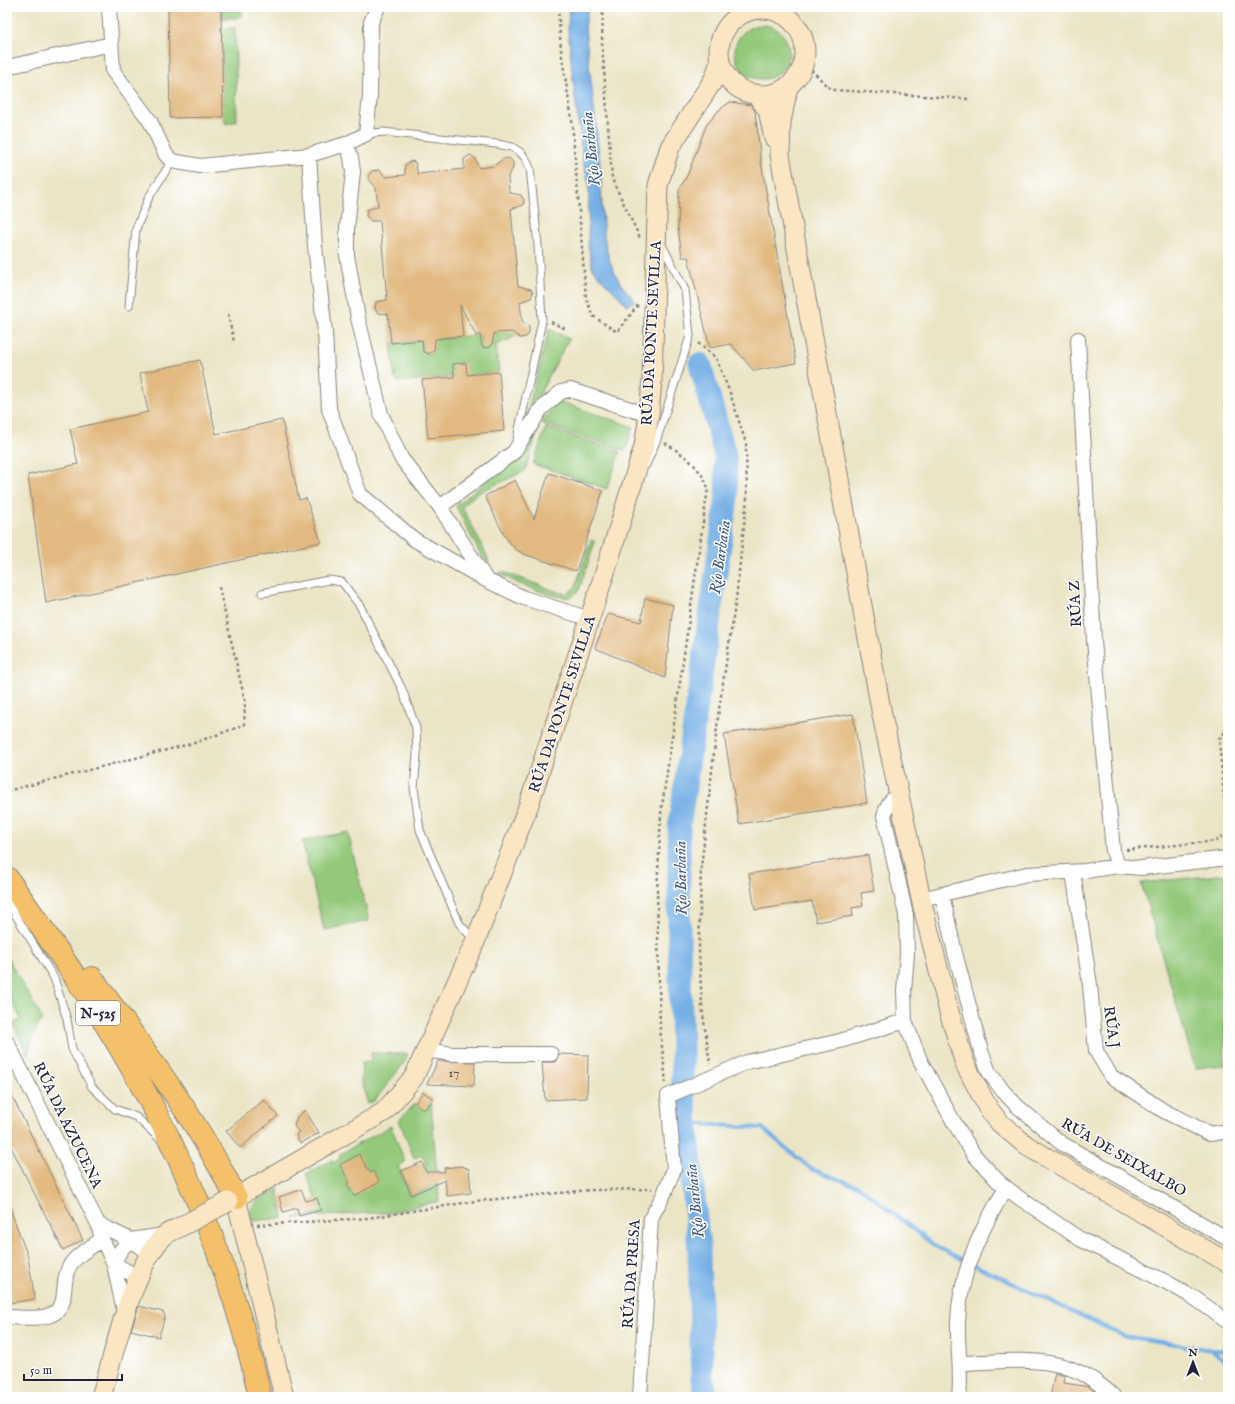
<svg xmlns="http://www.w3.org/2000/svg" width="1235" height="1404" viewBox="0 0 1235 1404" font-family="'IM FELL English',serif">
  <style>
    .green { fill: #94c97b; stroke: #5b765b }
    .water { fill: #74afe5; stroke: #4b6890 }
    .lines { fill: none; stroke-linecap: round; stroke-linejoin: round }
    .stream { stroke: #74afe5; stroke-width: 4 }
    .river { stroke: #74afe5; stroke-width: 23 }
    .building { fill: #e2b980 }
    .lane-casing { stroke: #868480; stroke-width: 9 }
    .street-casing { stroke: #868480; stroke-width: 16 }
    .secondary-casing { stroke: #868480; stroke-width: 21 }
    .highway-casing { stroke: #868480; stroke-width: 24 }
    .path { stroke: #868480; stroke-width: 2.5; stroke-dasharray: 3 3; stroke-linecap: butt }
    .lane { stroke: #fff; stroke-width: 7 }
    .street { stroke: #fff; stroke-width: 14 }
    .secondary { stroke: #fbe6c4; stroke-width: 19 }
    .highway { stroke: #f4c16b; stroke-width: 22 }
    .secondary-bridge-casing { stroke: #868480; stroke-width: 21; stroke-linecap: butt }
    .secondary-bridge { stroke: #fbe6c4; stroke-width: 19 }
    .labels { text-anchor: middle; stroke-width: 3; stroke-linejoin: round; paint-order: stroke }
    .number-label { font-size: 13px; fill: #52484c }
    .shield { fill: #fff; stroke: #646476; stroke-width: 1 }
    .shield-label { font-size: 14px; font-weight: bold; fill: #22223b }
    .street-label { font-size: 15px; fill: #22223b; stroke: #fff }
    .water-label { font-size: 16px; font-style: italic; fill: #435a7f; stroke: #fff }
  </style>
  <rect width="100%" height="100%" fill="#fff"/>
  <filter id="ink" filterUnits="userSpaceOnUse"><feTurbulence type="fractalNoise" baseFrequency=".025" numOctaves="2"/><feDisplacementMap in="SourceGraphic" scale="8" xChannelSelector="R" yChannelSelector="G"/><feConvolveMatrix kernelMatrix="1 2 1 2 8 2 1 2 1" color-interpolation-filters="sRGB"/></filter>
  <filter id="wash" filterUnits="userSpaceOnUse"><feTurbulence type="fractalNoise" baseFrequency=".012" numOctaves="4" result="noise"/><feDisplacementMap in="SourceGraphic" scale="16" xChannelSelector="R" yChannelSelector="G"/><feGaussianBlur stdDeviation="0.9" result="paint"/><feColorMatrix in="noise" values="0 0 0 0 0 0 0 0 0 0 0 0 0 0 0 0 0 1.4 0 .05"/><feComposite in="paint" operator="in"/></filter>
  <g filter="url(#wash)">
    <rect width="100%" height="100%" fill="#ebe5c6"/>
    <path class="green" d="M 222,7 L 242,7 L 242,15 L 238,18 L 222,18 Z
      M735 52a27 27 0 1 1 54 0a27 27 0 1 1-54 0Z
      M 235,28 L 237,121 L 226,124 L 223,117 L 221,29 Z
      M 549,329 L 569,339 L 525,421 Z
      M 515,331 L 516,334 L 511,339 L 496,345 L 499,372 L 398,382 L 395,379 L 391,343 L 422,340 L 423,351 L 429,354 L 434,350 L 434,339 L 480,335 L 481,345 L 487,348 L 492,345 L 492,333 Z
      M 558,401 L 633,427 L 625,451 L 541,423 Z
      M 539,426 L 525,471 L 478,493 L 462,506 L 488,558 L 488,563 L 480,554 L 456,506 L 517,455 Z
      M 546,427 L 620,452 L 607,489 L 533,464 Z
      M 591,540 L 595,542 L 579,590 L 572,597 C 559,601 510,581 499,573 L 503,572 L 558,592 L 567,594 L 575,588 Z
      M 348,832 L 369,921 L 324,930 L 302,841 Z
      M 1228,874 L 1228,947 L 1224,1065 L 1195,1068 L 1141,883 Z
      M 7,957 L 42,1018 L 32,1039 L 28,1055 L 13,1024 L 21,1019 L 7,992 Z
      M 371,1053 L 408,1054 L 404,1063 L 374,1101 L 368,1104 L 361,1081 L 362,1062 L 372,1062 Z
      M 431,1101 L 439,1201 L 390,1213 L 368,1213 L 294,1218 L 321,1212 L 306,1174 L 332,1160 L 332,1163 L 339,1160 L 340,1154 L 391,1126 L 405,1162 L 398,1166 L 411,1195 L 432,1186 L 423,1166 L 427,1164 L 422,1155 L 414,1158 L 399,1120 L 416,1103 Z
      M 278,1189 L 283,1218 L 252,1221 C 246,1201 264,1198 278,1189 Z"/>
    <path class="water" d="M 569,7 L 588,7 L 585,28 C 590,74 596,120 600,167 C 605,217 595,261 635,300 L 628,306 L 593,270 L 588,245 L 589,184 L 583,161 L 573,80 L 568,29 Z"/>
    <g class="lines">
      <path class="stream" d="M 687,1123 L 762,1128 L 811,1169 L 860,1187 L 936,1247 L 1124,1336 L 1212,1350 L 1228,1350
        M 1212,1350 L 1228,1363"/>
      <path class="river" d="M 700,364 L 725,454 L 727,498 L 679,828 L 679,941 L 683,1087 L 699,1248 L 702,1379 L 707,1397"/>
    </g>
    <g id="blocks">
      <path class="building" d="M 168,7 L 221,7 L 223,117 L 170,118 Z
        M 730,102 L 751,105 L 755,111 L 761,162 L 796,363 L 754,371 L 731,344 L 710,348 L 688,257 L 682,257 L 678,228 L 679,190 L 688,174 L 706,126 L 719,110 Z
        M 470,155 L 475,158 L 479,168 L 494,166 L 503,159 L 509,158 L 513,162 L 513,168 L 508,176 L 509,193 L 521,195 L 524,200 L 523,205 L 511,209 L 518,286 L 531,289 L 533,292 L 531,298 L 520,302 L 522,321 L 529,327 L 529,333 L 526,337 L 520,338 L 512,332 L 494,333 L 492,345 L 489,348 L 482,347 L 480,335 L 476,335 L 460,305 L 463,336 L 435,339 L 434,350 L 429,354 L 423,351 L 422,340 L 391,343 L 388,314 L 378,313 L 375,309 L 376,302 L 387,300 L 380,221 L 371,221 L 366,216 L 367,210 L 378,206 L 376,188 L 369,181 L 369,175 L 372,171 L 379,170 L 386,177 L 405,175 L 405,165 L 411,161 L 415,162 L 418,174 L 464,169 L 464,159 Z
        M 200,360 L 216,434 L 282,420 L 299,500 L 306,498 L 321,542 L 46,603 L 28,475 L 78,464 L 70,429 L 148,412 L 140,373 Z
        M 466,363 L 467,375 L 499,372 L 504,431 L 428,438 L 422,380 L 454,377 L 453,364 Z
        M 549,473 L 603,491 L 576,571 L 526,555 L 515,549 L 504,535 L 485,496 L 515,480 L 534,519 Z
        M 645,598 L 673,605 L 665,678 L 595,648 L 608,614 L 641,622 Z
        M 853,714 L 867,803 L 739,824 L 724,734 Z
        M 868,855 L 874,891 L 861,893 L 863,906 L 852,908 L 853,916 L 816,922 L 812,901 L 755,910 L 749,874 Z
        M 559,1054 L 588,1055 L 587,1098 L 545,1100 L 542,1062 L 555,1062 Z
        M 438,1061 L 475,1062 L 474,1086 L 427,1084 Z
        M 7,1086 L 83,1240 L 63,1250 L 7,1139 Z
        M 423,1092 L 434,1099 L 424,1110 L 415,1103 Z
        M 264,1100 L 278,1116 L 240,1148 L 226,1131 Z
        M 305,1110 L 319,1133 L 300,1143 L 296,1135 L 299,1132 L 294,1126 L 297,1117 Z
        M 359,1154 L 370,1173 L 373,1171 L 380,1182 L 354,1196 L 347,1184 L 349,1182 L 340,1165 Z
        M 422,1162 L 426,1172 L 445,1172 L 444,1168 L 462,1166 L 469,1169 L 471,1193 L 447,1196 L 445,1180 L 411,1195 L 401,1171 Z
        M 301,1190 L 306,1201 L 317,1198 L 321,1210 L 299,1216 L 297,1208 L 283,1212 L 279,1197 Z
        M 8,1203 L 28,1257 L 35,1299 L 11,1303 L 7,1272 Z
        M 139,1306 L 163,1312 L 165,1316 L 159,1337 L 131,1330 Z
        M 1055,1373 L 1065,1376 L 1064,1383 L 1089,1387 L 1101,1397 L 1050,1397 Z"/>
    </g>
  </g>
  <g filter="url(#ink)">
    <use href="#blocks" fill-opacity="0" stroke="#868480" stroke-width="1"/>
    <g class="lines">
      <g class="lane-casing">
        <path id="lane" d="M 366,134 L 383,132 L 497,144 L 512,147 L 520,152 L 526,159 L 530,168 L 538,245 L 542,321 L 517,439
          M 129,306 L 136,229 L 149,197 L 172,161
          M 646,465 L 657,439 L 690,336 L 685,290 L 662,245
          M 262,593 L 329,580 L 342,582 L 360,606 L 402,689 L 416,728 L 417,755 L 414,788 L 420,830 L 459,923 L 474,940
          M 7,901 L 54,978 L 67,1019 L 72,1049 L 92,1087 L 115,1109 L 136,1117 L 159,1138"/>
      </g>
      <g class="street-casing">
        <path id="street" d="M 109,7 L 113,71 L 150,121 L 166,155 L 172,161 L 200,166 L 309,155 L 315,246 L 325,332 L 329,409 L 360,494 L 415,540 L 486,580 L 524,598 L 590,619
          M 7,67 L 111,44
          M 346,144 L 351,157 L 353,172 L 347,228 L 347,255 L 358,318 L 381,414 L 401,458 L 440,507 L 485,578
          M 309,155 L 346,144 L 366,134 L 370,96 L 371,22 L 378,7
          M 1078,339 L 1094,641 L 1113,851 L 1118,866
          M 440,507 L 514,452 L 541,409 L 561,392 L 570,390 L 649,415
          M 898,794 C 890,801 886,806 884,816 L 906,915 L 907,954 L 904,991 L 905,1021 L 920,1060 L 952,1119 L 974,1155 L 998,1181 L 1018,1197 L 1080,1239 L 1166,1282 L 1193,1297 L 1228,1322
          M 1073,872 L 1090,985 L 1096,1051 L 1111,1076 L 1164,1111 L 1210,1134 L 1228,1131
          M 942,895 L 955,953 L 981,1051 L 989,1072 L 1003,1091 L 1017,1106 L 1061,1143 L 1228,1239
          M 921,899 L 1027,874 L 1085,871 L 1118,866 L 1141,868 L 1228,858
          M 7,1042 L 98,1224 L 102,1239 L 114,1264 L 125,1316
          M 426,1050 L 452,1054 L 551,1054
          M 98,1224 L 131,1240 L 164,1235
          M 138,1277 L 114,1264 C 118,1253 122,1247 131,1240 L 149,1254
          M 7,1317 C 25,1317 58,1324 63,1300 C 65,1289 64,1277 69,1267 C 75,1255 92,1247 102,1239
          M 961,1363 C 1020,1361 1069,1351 1114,1397
          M 640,1397 L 651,1218 L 664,1194 L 674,1169 L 668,1096 L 747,1062 L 840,1041 L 905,1021
          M 959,1397 C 962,1371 957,1347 958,1321 C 960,1272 981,1229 1006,1188"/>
      </g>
      <g class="secondary-casing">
        <path id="secondary" d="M719 52a43 43 0 1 1 86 0a43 43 0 1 1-86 0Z
          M 788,87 L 781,122 L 780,154 L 782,167 L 882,715 L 921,899 L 949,1012 L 965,1064 L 988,1108 L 1000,1123 L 1027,1146 L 1228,1263
          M 756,94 L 768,110 L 774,138
          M 236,1198 L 284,1397
          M 228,1202 L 384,1112 L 414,1077 L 475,942 L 528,807 L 607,566 L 644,446 L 649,415 L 652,380 L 658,185 L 670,147 L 714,79 L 720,62
          M 101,1397 C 114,1355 133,1264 164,1236 C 168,1232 175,1230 180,1227"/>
      </g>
      <g class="highway-casing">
        <path id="highway" d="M 7,878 C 33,915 59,952 84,990 C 165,1113 229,1252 260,1397
          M 92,978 C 143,1049 197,1119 236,1198"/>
      </g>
      <path class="path" d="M 558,7 L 561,50 L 572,121 L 586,298 L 593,316 L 617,332 L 638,305
        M 603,7 L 602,42 L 612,179 L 640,238
        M 803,61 L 828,87 L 835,90 L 969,99
        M 228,314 L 234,342
        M 551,322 L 566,329
        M 698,343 L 716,358 L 730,393 L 746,443 L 747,498 L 736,599 L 719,709 L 701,868 L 699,951 L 702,1007 L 710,1064
        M 665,443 C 683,454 701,467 708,488 L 661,814 L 657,891 L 660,1028 L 666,1083
        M 7,791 L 194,743 L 244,725 L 245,701 L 219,587
        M 1126,850 L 1216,841 L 1227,832 L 1219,739 L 1228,729
        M 257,1225 L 368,1218 L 476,1201 L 590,1190 L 652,1189"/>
      <use href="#lane" class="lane"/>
      <use href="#street" class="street"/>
      <use href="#secondary" class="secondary"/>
      <use href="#highway" class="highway"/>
      <g class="secondary-bridge-casing">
        <path id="secondary-bridge" d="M 180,1227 L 228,1202"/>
      </g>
      <use href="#secondary-bridge" class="secondary-bridge"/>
    </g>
  </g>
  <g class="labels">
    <g class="number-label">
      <text x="454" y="1077">17</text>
    </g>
    <rect class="shield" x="76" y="1001" width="44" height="24" rx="3"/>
    <g class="shield-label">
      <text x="98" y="1018">N-525</text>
    </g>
    <g class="street-label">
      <text transform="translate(651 333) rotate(-87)" y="5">RÚA DA PONTE SEVILLA</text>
      <text transform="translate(1075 604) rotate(-93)" y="5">RÚA Z</text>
      <text transform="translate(562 704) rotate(-72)" y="5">RÚA DA PONTE SEVILLA</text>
      <text transform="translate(1112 1027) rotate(82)" y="5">RÚA J</text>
      <text transform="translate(68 1125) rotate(64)" y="5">RÚA DA AZUCENA</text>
      <text transform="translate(1124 1157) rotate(30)" y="5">RÚA DE SEIXALBO</text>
      <text transform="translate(631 1274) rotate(-86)" y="5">RÚA DA PRESA</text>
    </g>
    <g class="water-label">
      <text transform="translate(590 149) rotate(-96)" y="6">Río Barbaña</text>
      <text transform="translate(719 557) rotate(-82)" y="6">Río Barbaña</text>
      <text transform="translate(680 878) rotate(-91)" y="6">Río Barbaña</text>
      <text transform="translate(694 1201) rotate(-96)" y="6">Río Barbaña</text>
    </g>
  </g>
  <rect width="1235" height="1404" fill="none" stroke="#fff" stroke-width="24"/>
  <g transform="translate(1193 1362)" stroke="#ffffff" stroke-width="3" paint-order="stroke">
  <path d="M0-3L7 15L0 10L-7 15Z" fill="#22223b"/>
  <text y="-6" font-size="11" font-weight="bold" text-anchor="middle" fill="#22223b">N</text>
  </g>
  <path d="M24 1374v6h98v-6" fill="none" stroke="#22223b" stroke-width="2"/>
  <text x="30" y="1374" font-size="12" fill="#22223b" stroke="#ffffff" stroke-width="3" paint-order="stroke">50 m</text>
</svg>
